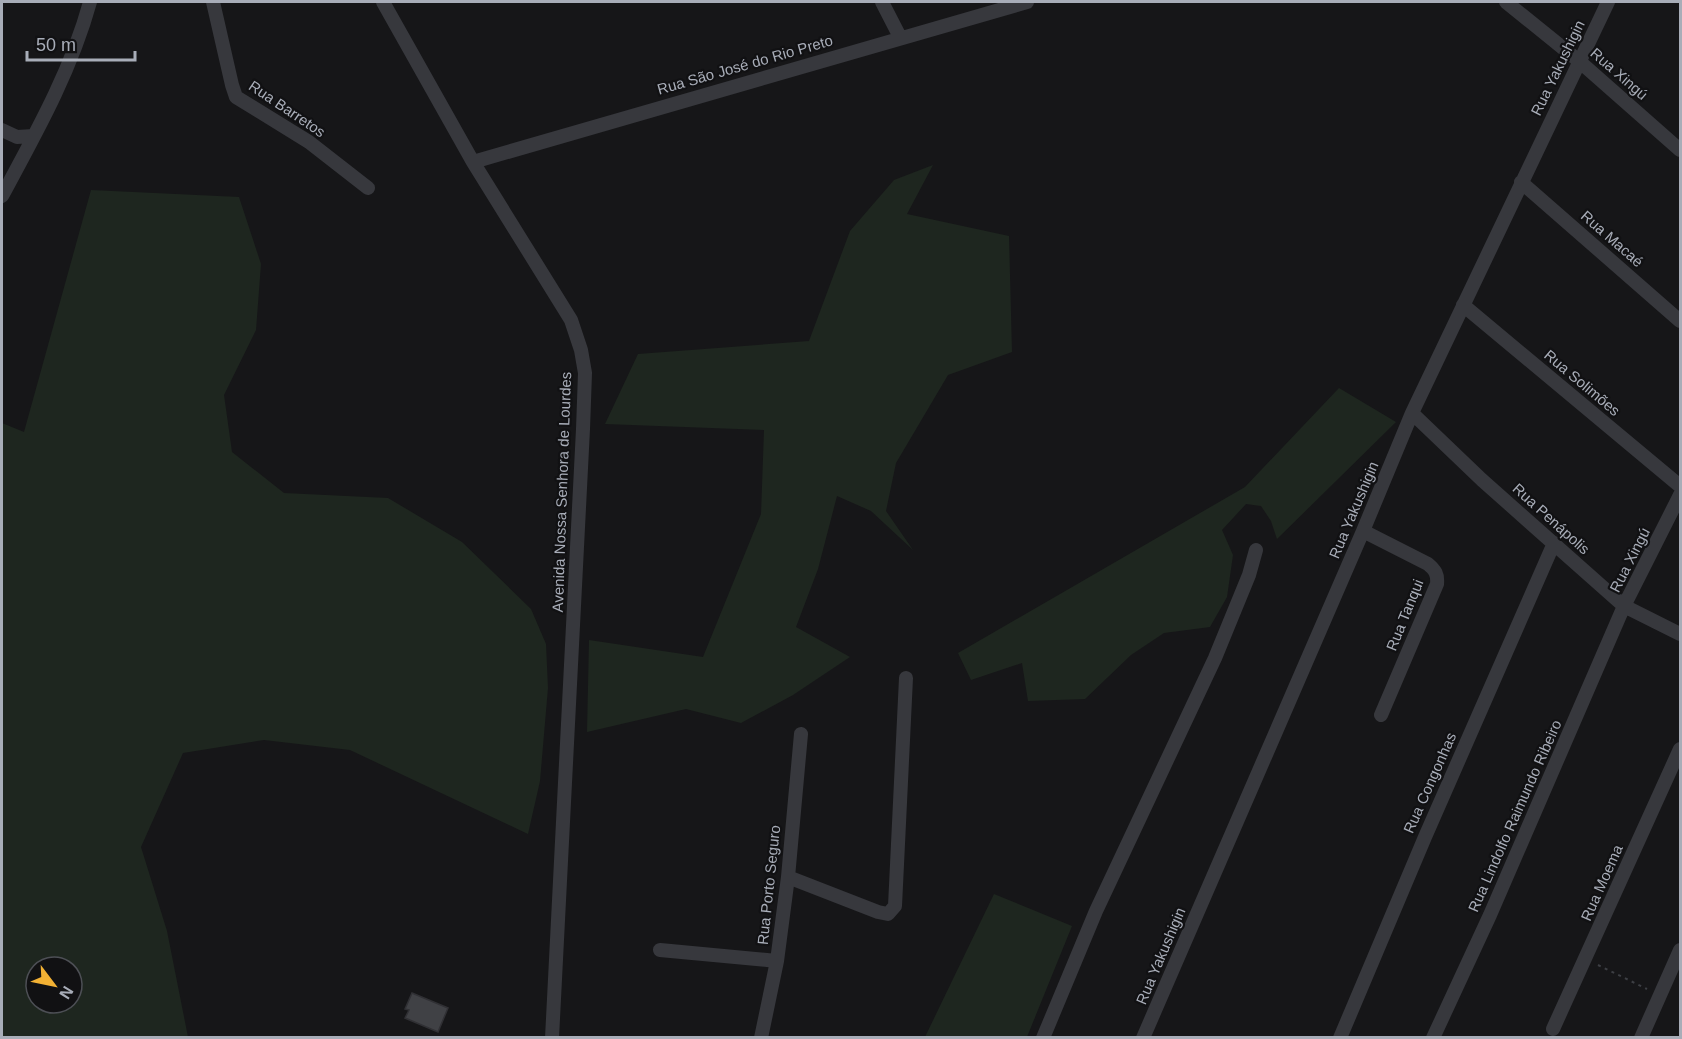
<svg xmlns="http://www.w3.org/2000/svg" width="1682" height="1039" viewBox="0 0 1682 1039" font-family="Helvetica,sans-serif">
  <style>
    .green { fill: #1e261f; fill-rule: evenodd }
    .building { fill: #404145; stroke: #303034; stroke-width: 1.5 }
    .lines { fill: none; stroke-linecap: round; stroke-linejoin: round }
    .path { stroke: #3d3f44; stroke-width: 2; stroke-dasharray: 3 4.5; stroke-linecap: butt }
    .street { stroke: #37383d; stroke-width: 14 }
    .labels { text-anchor: middle; stroke-width: 4.5; stroke-linejoin: round; paint-order: stroke }
    .street-label { font-size: 15px; fill: #a8adb8; stroke: #111113 }
  </style>
  <rect width="100%" height="100%" fill="#161618"/>
  <path class="green" d="M 933,165 L 907,214 L 1009,236 L 1012,352 L 948,375 L 896,463 L 886,511 L 913,550 L 871,511 L 837,496 L 818,569 L 796,627 L 850,657 L 793,695 L 741,723 L 686,709 L 587,732 L 589,640 L 703,657 L 761,514 L 764,430 L 605,424 L 638,354 L 809,341 L 850,231 L 894,180 Z
    M 91,190 L 239,197 L 261,264 L 256,330 L 224,395 L 232,452 L 284,493 L 388,498 L 462,542 L 531,609 L 546,644 L 548,688 L 540,781 L 528,834 L 350,750 L 264,740 L 183,753 L 141,847 L 167,931 L 188,1037 L 2,1037 L 2,423 L 24,432 ZM 36,967 L 72,967 L 72,1003 L 36,1003 Z
    M 1339,388 L 1396,422 L 1277,539 L 1271,521 L 1261,506 L 1246,504 L 1222,530 L 1233,555 L 1227,597 L 1210,627 L 1164,633 L 1131,655 L 1085,699 L 1028,701 L 1022,663 L 971,680 L 958,653 L 1245,487 Z
    M 994,894 L 1072,926 L 1027,1037 L 925,1037 Z"/>
  <path class="building" d="M 412,993 L 448,1008 L 438,1032 L 405,1018 L 409,1010 L 405,1009 Z"/>
  <g class="lines">
    <path class="path" d="M 1598,965 L 1647,989"/>
    <path class="street" d="M 213,2 L 232,85 L 236,97 L 309,142 L 368,188
      M 383,2 L 473,162 L 571,320 L 581,350 L 585,373 L 583,429 L 552,1038
      M 882,2 L 900,37
      M 1506,2 L 1579,61 L 1680,150
      M 2,130 L 17,137 L 34,136
      M 473,162 L 1027,2
      M 1521,182 L 1680,321
      M 2,196 C 36,133 71,71 90,2
      M 1463,305 L 1680,486
      M 1412,413 L 1482,480 L 1624,606 L 1680,634
      M 1363,531 L 1428,564 C 1435,570 1438,574 1437,584 L 1381,715
      M 788,877 L 878,912 L 888,914 L 895,906 L 906,678
      M 660,950 L 777,961
      M 1553,1029 L 1680,749
      M 761,1038 L 777,961 L 788,877 L 801,734
      M 1043,1038 L 1096,911 L 1215,658 L 1249,575 L 1256,550
      M 1143,1038 L 1363,531 L 1412,413 L 1608,2
      M 1340,1038 L 1425,837 L 1554,543
      M 1433,1038 L 1490,915 L 1624,606 L 1680,495
      M 1641,1038 L 1680,950"/>
  </g>
  <g class="labels">
    <g class="street-label">
      <text transform="translate(745 65) rotate(-16)" y="5">Rua São José do Rio Preto</text>
      <text transform="translate(1558 68) rotate(-64)" y="5">Rua Yakushigin</text>
      <text transform="translate(1619 74) rotate(41)" y="5">Rua Xingú</text>
      <text transform="translate(287 109) rotate(34)" y="5">Rua Barretos</text>
      <text transform="translate(1612 239) rotate(41)" y="5">Rua Macaé</text>
      <text transform="translate(1582 383) rotate(40)" y="5">Rua Solimões</text>
      <text transform="translate(562 492) rotate(-88)" y="5">Avenida Nossa Senhora de Lourdes</text>
      <text transform="translate(1354 510) rotate(-67)" y="5">Rua Yakushigin</text>
      <text transform="translate(1551 519) rotate(42)" y="5">Rua Penápolis</text>
      <text transform="translate(1630 560) rotate(-63)" y="5">Rua Xingú</text>
      <text transform="translate(1405 615) rotate(-68)" y="5">Rua Tanqui</text>
      <text transform="translate(1430 783) rotate(-66)" y="5">Rua Congonhas</text>
      <text transform="translate(1515 816) rotate(-66)" y="5">Rua Lindolfo Raimundo Ribeiro</text>
      <text transform="translate(1602 883) rotate(-66)" y="5">Rua Moema</text>
      <text transform="translate(769 885) rotate(-84)" y="5">Rua Porto Seguro</text>
      <text transform="translate(1161 956) rotate(-67)" y="5">Rua Yakushigin</text>
    </g>
  </g>
  <rect width="1682" height="1039" fill="none" stroke="#a8adb8" stroke-width="6"/>
  <g transform="translate(54 985) rotate(122)"><circle r="28" fill="#111113" stroke="#4d4f55" stroke-width="1.5"/>
  <path d="M0-4.5L10 22L0 15L-10 22Z" fill="#f2b134"/>
  <text y="-9" font-size="16" font-weight="bold" text-anchor="middle" fill="#a8adb8">N</text>
  </g>
  <path d="M27 51v9h108v-9" fill="none" stroke="#a8adb8" stroke-width="3"/>
  <text x="36" y="51" font-size="18" fill="#a8adb8" stroke="#111113" stroke-width="4.5" paint-order="stroke">50 m</text>
</svg>
